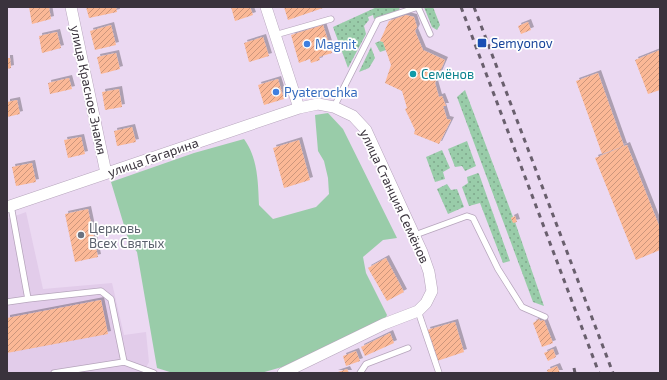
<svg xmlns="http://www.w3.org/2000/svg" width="667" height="380" viewBox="0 0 667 380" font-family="'Exo 2',sans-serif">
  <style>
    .built { fill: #e2ccea }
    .grass { fill: url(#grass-dots) }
    .green { fill: #99cca9 }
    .building { fill: url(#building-hatch); filter: url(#shadow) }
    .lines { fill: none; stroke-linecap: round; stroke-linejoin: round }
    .service-casing { stroke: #b6a5bc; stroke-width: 7 }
    .minor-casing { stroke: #b6a5bc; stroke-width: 12 }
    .service { stroke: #fff; stroke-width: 5.5 }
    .minor { stroke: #fff; stroke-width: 11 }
    .rail { stroke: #695f6d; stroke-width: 3; stroke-dasharray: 5 5; stroke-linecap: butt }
    .transit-dot { fill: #1a4fb4; stroke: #fff; stroke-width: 1.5 }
    .shop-dot { fill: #3f7fe0; stroke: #fff; stroke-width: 1.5 }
    .culture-dot { fill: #0f9aa8; stroke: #fff; stroke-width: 1.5 }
    .worship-dot { fill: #6b7280; stroke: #fff; stroke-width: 1.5 }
    .labels { text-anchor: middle; stroke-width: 3.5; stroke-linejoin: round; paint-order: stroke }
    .transit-label { font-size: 13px; fill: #164399; stroke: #fff; text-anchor: start }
    .shop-label { font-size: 13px; fill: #366cbe; stroke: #fff; text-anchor: start }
    .culture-label { font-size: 13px; fill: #0d838f; stroke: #fff; text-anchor: start }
    .street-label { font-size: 13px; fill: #3a333d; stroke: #fff }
    .worship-label { font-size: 13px; fill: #5b616d; stroke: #fff; text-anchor: start }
  </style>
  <defs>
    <pattern id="grass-dots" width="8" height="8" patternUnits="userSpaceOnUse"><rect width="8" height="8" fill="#99cca9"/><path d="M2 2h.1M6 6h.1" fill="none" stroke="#7ea68b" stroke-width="1.8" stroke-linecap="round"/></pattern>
    <pattern id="building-hatch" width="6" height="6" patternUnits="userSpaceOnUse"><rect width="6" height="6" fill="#fbb896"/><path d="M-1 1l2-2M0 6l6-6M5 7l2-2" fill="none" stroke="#cc967c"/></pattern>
    <filter id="shadow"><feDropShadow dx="3" dy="-3" stdDeviation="0" flood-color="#0004"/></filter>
  </defs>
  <rect width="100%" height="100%" fill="#ebd9f2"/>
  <path class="built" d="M 26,212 L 43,289 L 112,283 L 124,335 L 146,332 L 149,362 L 143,373 L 7,373 L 7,219 Z"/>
  <path class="grass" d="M 377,7 L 400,7 L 399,10 L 374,19 L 373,15 L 368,17 L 369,20 L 364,26 L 366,34 L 348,68 L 333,27 Z
    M 424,7 L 433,7 L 440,25 L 437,30 L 432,27 Z
    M 380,41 L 383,42 L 386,50 L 380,52 L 375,43 Z
    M 371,47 L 375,58 L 369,68 L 359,72 Z
    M 465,90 L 513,217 L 511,218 L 515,222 L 544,306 L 533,302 L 457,97 Z
    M 467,141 L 476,166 L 465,171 L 462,166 L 455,167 L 448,149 Z
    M 442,150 L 450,168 L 443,172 L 445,179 L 435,182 L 426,157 Z
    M 478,173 L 479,174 L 510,261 L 503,263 L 480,203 L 469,206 L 462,187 L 468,183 L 467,177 Z
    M 447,184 L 451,190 L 457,189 L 464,207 L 448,214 L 437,189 Z"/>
  <path class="green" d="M 328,113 L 343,129 L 397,238 L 383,240 L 363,257 L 366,273 L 387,315 L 384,321 L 282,367 L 261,373 L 173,373 L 157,368 L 137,252 L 129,242 L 111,182 L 194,153 L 244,139 C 258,158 258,183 259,205 L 273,219 L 316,207 L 329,194 L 328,178 L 324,161 L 318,151 L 315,115 Z"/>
  <path class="building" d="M 29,7 L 49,7 L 51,19 L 32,24 Z
    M 86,7 L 116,7 L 117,12 L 89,18 Z
    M 231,7 L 250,7 L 253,15 L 235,21 Z
    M 284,7 L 326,7 L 288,20 Z
    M 406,15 L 414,17 L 417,27 L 415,31 L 423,50 L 445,60 L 435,83 L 439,97 L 442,96 L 446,106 L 443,106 L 447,119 L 451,120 L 439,144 L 414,134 L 415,130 L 405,109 L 407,108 L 402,91 L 385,83 L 391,65 L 383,42 L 380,41 L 389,21 Z
    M 528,22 L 531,30 L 521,34 L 518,26 Z
    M 111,25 L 116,45 L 95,50 L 90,31 Z
    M 323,25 L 332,53 L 319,57 L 320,60 L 311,63 L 310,59 L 299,63 L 291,35 Z
    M 57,32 L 61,48 L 42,53 L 39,36 Z
    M 263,37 L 269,56 L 249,62 L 244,43 Z
    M 660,50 L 660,90 L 648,94 L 635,60 Z
    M 116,53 L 120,69 L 101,74 L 97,57 Z
    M 7,58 L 10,58 L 11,68 L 7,69 Z
    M 598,73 L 624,146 L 602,154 L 576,81 Z
    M 69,78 L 72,89 L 50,94 L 48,83 Z
    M 278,79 L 284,99 L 264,105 L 258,85 Z
    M 119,89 L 122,107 L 105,110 L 102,92 Z
    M 17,100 L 20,114 L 7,117 L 7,102 Z
    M 132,127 L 136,142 L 117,146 L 114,131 Z
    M 81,137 L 85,154 L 68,158 L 64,140 Z
    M 299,140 L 310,180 L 284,188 L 273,148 Z
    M 627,145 L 660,228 L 660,250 L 636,260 L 595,158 Z
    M 32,163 L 36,182 L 16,186 L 12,167 Z
    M 88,209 L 98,257 L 75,262 L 65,214 Z
    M 515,216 L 517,222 L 513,223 L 511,218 Z
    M 386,258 L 404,292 L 387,301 L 368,268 Z
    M 101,300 L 108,334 L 7,353 L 7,318 Z
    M 539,319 L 540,321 L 544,320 L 553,343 L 542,347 L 533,323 Z
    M 455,322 L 464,352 L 437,361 L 427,330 Z
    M 390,333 L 394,343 L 365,356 L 361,347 Z
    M 553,349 L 556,357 L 548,361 L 544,353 Z
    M 356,351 L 360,361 L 346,366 L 343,356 Z
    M 557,366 L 560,373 L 548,373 L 547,370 Z
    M 347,369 L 349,373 L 335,373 Z"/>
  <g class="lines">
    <g class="service-casing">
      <path id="service" d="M 418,7 L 430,34
        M 275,35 L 331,19
        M 334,107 L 378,20 L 418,7
        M 415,235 L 467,216 L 473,218 L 498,269 L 522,307 L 545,317
        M 28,299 L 101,291 L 111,299 L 124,362 L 54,373
        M 7,302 L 28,299 L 11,206
        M 418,311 L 439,373
        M 124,362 L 154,373
        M 360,373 L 366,364 L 408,348"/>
    </g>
    <g class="minor-casing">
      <path id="minor" d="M 71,7 L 106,173
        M 266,7 L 299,108
        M 7,207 L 299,108 L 318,104 L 334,107 L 353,116 L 366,130 L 422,252 L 429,272 L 432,291 L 426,303 L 418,311 L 384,324 L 283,373"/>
    </g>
    <use href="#service" class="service"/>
    <use href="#minor" class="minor"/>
    <path class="rail" d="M 461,7 L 599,373
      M 474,7 L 613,373
      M 574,368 L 575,373"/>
  </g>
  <rect class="transit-dot" x="477" y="38" width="10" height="10" rx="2"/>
  <g class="shop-dot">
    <circle cx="307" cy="44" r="4"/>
    <circle cx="276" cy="92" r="4"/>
  </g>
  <circle class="culture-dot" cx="413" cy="74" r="4"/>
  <circle class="worship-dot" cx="81" cy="235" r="4"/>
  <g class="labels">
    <g class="transit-label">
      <text x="491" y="48">Semyonov</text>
    </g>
    <g class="shop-label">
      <text x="315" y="49">Magnit</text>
      <text x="284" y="97">Pyaterochka</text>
    </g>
    <g class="culture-label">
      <text x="421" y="79">Семёнов</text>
    </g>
    <g class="street-label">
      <text transform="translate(89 90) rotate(78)" y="5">улица Красное Знамя</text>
      <text transform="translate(153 157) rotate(-19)" y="5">улица Гагарина</text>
      <text transform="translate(395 196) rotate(65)" y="5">улица Станция Семёнов</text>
    </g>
    <g class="worship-label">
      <text x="89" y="233">Церковь<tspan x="89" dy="15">Всех Святых</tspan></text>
    </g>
  </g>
  <rect width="667" height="380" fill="none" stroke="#3a333d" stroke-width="16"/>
</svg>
